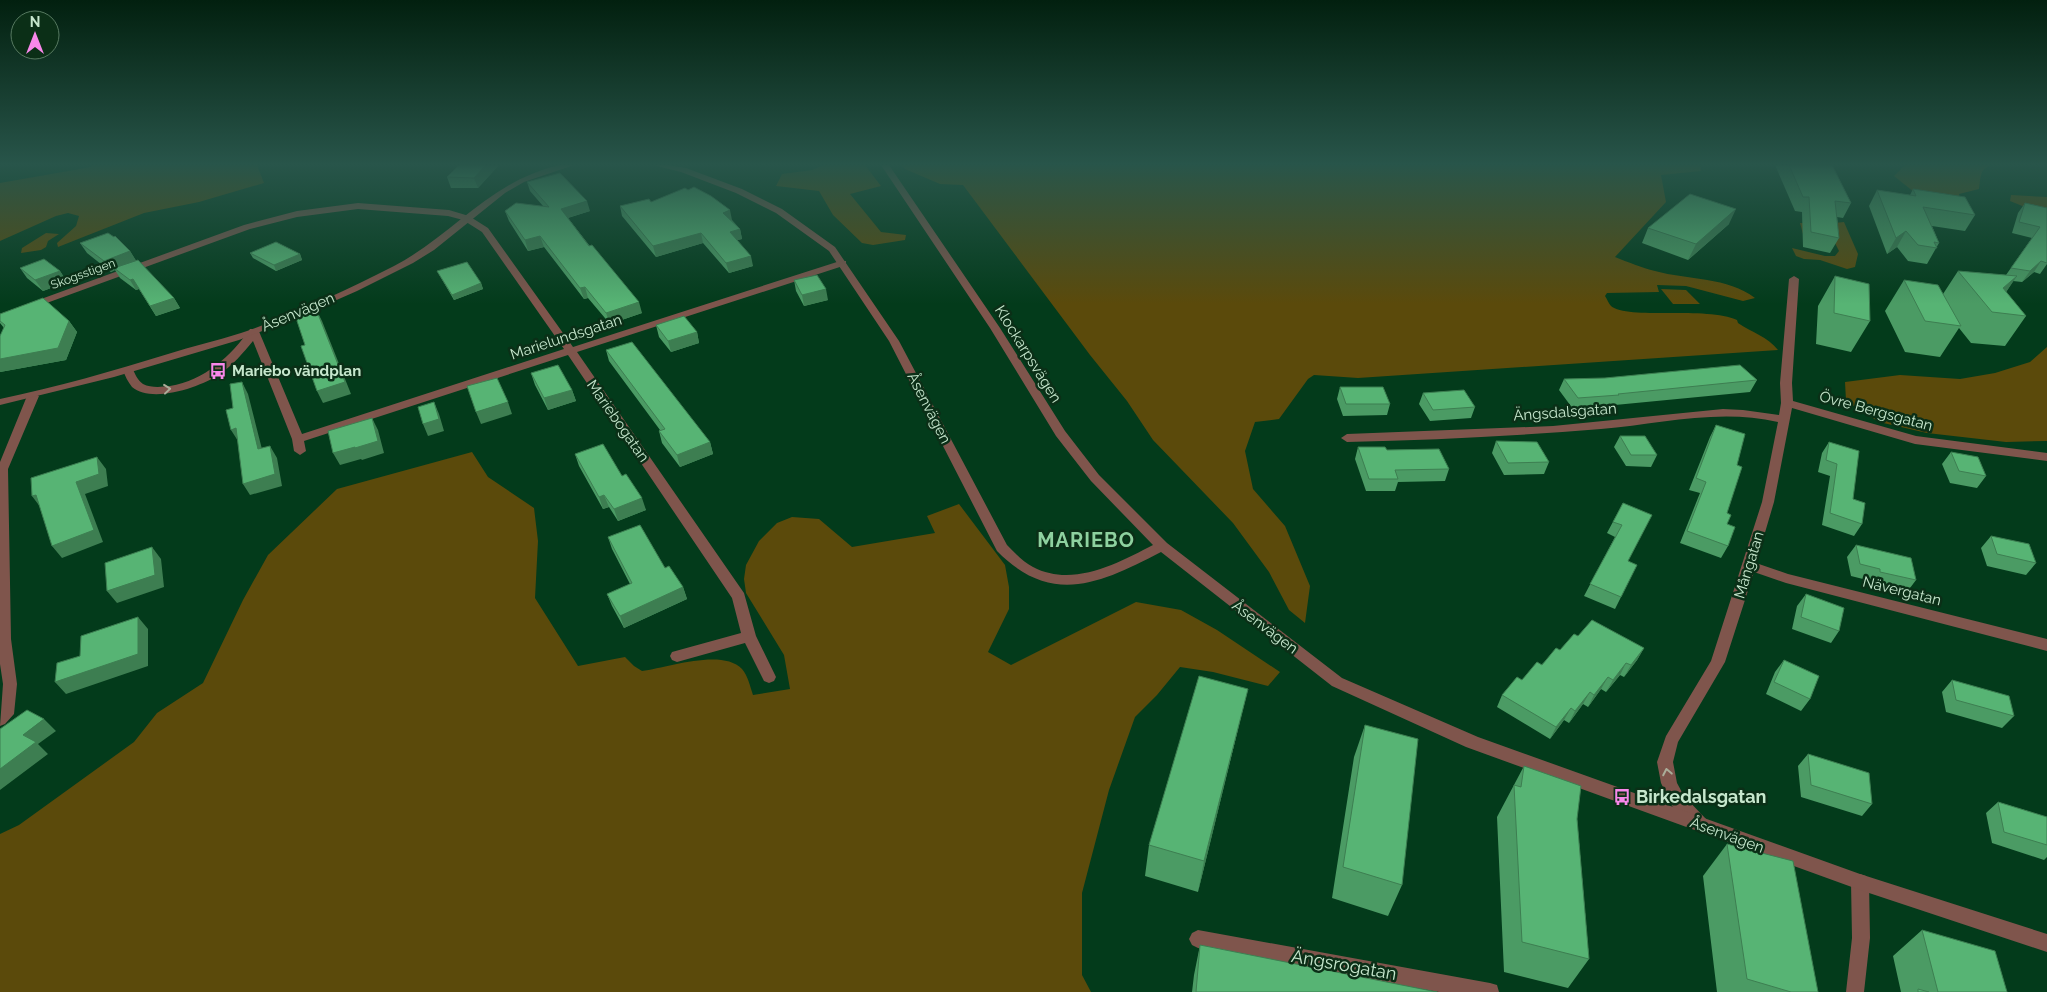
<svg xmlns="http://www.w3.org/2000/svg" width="2047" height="992" viewBox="0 0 2047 992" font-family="Raleway,sans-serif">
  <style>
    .green { fill: #5b4a0b }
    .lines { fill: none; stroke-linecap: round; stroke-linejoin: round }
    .minor { fill: #7f554c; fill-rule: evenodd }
    .tertiary { fill: #7f554c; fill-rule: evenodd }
    .wall { fill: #4b9b64 }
    .shaded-wall { fill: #3d7e51 }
    .building { fill: #57b474; stroke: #3d7e51 }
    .oneway { stroke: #aaad99 }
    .labels { text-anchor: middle; stroke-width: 5; stroke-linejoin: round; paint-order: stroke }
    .far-street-label { font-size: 12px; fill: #c6e7cd; stroke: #0b2f17 }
    .street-label { font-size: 15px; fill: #c6e7cd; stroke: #0b2f17 }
    .poi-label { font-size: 15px; font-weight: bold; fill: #c6e7cd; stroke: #0b2f17; text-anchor: start }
    .near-poi-label { font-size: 18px; font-weight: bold; fill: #c6e7cd; stroke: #0b2f17; text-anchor: start }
    .near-street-label { font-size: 18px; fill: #c6e7cd; stroke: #0b2f17 }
    .district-label { font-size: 20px; font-weight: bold; letter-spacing: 1px; fill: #8ed19f; stroke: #0b2f17 }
  </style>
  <rect width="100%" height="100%" fill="#033b1b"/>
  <path class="green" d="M 91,165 L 257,165 L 264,183 L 199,202 L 144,213 L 58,247 L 57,243 L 76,226 L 79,216 L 68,213 L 56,216 L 0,241 L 0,183 L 91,167 Z
    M 824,165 L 865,165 L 881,186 L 850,194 L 881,232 L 906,235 L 905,240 L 873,245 L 862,243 L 833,215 L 819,191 L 776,186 L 782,174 L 812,170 Z
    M 901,165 L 1700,165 L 1701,171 L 1661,175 L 1666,202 L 1615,257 C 1628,262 1642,268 1655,271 C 1688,280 1728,277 1755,298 L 1743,301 L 1686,286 L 1657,285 L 1659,292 L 1607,293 L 1605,296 C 1607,299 1609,304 1611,306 C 1627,320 1707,306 1737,320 L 1738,323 C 1751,332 1768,337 1778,350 L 1358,378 L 1314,375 L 1308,379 L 1279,419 L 1255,422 L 1245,451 L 1253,489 L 1285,526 L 1310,586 L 1305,623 L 1289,610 L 1269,572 L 1233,523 L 1153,440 L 1127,401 L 1090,355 L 963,185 L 940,184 L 905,169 Z
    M 1905,165 L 1991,165 C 1979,169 1981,178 1979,189 L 1959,194 L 1960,200 L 1914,192 L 1894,176 Z
    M 2011,195 L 2047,197 L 2047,216 L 2010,201 Z
    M 1844,222 L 1858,254 L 1855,267 L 1847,269 L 1820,260 L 1804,259 L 1796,256 L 1792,248 L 1825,256 L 1835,256 L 1839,251 L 1835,243 L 1803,234 L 1800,223 L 1824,224 Z
    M 46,233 L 59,234 L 48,241 L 46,247 L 41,250 L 21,253 L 22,248 Z
    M 1661,289 L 1686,290 L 1700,304 L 1673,304 Z
    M 2047,347 L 2047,441 L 2006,442 L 1927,433 L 1879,422 L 1846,401 L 1845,382 L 1900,375 L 1960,379 L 1995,373 L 2030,362 Z
    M 472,452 L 488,477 L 534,508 L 538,541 L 535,598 L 578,666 L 625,657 L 634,666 L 642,671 C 667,668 722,648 742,669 C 748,676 750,686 753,695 L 790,689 L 784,655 L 746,593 L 744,579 L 746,565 L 759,541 L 777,523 L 792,517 L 819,519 L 852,547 L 935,533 L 927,516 L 959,504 L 1005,565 L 1009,587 L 1009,609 L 988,652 L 1011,665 L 1136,602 L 1181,610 L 1217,630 L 1280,672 L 1268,686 L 1213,672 L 1180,667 L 1157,695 L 1135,717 L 1109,790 L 1082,893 L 1082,975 L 1091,992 L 0,992 L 0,834 L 19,825 L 134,742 L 157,713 L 203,683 L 243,600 L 268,555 L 337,489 Z"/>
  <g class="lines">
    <path class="minor" d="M 358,203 L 449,210 L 469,216 L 488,228 L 573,347 L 840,261 L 846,261 L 846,265 L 577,352 L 744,593 L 756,636 L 776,677 L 774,681 L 769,683 L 764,681 L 745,643 L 677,662 L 672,660 L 670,656 L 672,652 L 741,633 L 732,598 L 568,355 L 304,441 L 306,451 L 300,455 L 294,451 L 292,439 L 253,341 C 243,353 233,365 220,374 C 201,387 152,404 132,387 C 128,382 125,376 123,370 L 128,367 L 132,368 C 135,373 137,380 143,384 C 151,388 161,387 170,386 C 205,380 230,357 250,329 L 258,329 L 302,434 L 564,349 L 482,232 L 463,220 L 448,216 L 358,209 L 297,217 L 250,229 L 0,320 L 0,314 L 244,225 L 297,211 Z
      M 1794,276 L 1799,279 L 1792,383 L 1793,401 L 1916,436 L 2047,453 L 2047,461 L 1915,444 L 1792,408 L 1774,502 L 1756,563 L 1788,574 L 2047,639 L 2047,651 L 1786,583 L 1754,572 L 1725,662 L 1678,742 L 1673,762 L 1677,783 L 1684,796 L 1706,819 L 1708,824 L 1706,829 L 1700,831 L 1694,829 L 1672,806 L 1661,783 L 1657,762 L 1666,736 L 1711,661 L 1762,502 L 1778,422 C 1719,408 1659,424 1601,429 C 1516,436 1432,440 1347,442 L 1341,438 L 1347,434 L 1553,426 L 1723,409 L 1743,410 L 1779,415 L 1781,403 L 1780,383 L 1789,279 Z
      M 33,393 L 39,396 L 8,469 L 11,639 L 17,684 L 14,714 L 5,724 L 0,726 L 3,684 L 0,664 L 0,462 L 27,396 Z
      M 1860,874 L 1866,876 L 1869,882 L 1870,938 L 1864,992 L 1846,992 L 1852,938 L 1851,882 L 1854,876 Z
      M 1198,930 L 1490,983 L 1497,985 L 1499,992 L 1439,992 L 1198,948 L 1192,945 L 1189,939 L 1192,933 Z"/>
    <path class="tertiary" d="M 560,165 L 574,165 L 524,182 L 505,193 L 434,250 L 413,263 L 357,291 L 298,317 L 239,340 L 114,377 L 0,405 L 0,399 C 57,387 113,371 168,354 C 192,346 217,341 241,333 C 293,315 345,291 394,266 C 455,234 489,181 560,165 Z
      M 653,165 L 668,165 L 686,168 L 742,189 L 782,209 L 835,247 L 899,341 L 1007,545 C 1015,553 1023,562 1033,567 C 1073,588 1118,563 1153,545 L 1091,481 L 1056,436 L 990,328 L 881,165 L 889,165 L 1000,328 L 1065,431 L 1099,475 L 1167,543 L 1342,678 L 1478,737 L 1860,874 L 2047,934 L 2047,952 L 1860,890 L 1466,747 L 1332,686 L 1161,552 C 1101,583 1052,607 997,551 L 889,341 L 829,251 L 776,213 L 736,193 L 681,172 Z"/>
  </g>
  <path class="wall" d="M 459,165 L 499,165 L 478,188 L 451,188 L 447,177 Z
    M 1775,165 L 1832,165 L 1851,203 L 1843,218 L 1837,217 L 1839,238 L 1830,253 L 1803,247 L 1802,212 L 1795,211 Z
    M 527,182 L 590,211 L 568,218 L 642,313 L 610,324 L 588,298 L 584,299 L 544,247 L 528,251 L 509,221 L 505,211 L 543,206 L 530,191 Z
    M 1913,189 L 1975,215 L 1965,231 L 1932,226 L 1939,243 L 1927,264 L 1908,261 L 1897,247 L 1887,254 L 1869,206 L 1877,190 L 1910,195 Z
    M 651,202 L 732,220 L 740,229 L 742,239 L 737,240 L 753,266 L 729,273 L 703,243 L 656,257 L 622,216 L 620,206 Z
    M 2025,203 L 2047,208 L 2047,264 L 2040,274 L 2034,272 L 2022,282 L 2013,281 L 2006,292 L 2026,316 L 2005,346 L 1971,343 L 1959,328 L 1940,357 L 1905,352 L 1885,311 L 1904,280 L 1943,294 L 1958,271 L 2006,275 L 2032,238 L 2012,233 L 2018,213 Z
    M 1729,224 L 1688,260 L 1642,243 L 1648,228 Z
    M 80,243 L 130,251 L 136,261 L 174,298 L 180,308 L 156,316 L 139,289 L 136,290 L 120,278 L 115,270 L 111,272 L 87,253 Z
    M 250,253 L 300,254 L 302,260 L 276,271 L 253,258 Z
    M 20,268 L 60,271 L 67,282 L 43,291 L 27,278 Z
    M 437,271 L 481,283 L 483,289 L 454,300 L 440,276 Z
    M 1835,276 L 1870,321 L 1851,352 L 1816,344 L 1818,306 Z
    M 794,280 L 828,300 L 804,306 L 796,291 Z
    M 0,314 L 69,321 L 77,332 L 66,360 L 0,372 L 0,336 L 4,328 L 0,323 Z
    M 656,325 L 697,332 L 699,343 L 671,352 L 659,337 Z
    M 606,350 L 710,442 L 713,454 L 680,467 L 662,443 L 659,431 L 660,430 L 609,361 Z
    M 531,373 L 572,390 L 576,401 L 548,410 L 535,385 Z
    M 1564,379 L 1757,380 L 1750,392 L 1615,405 L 1614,407 L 1573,409 L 1559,390 Z
    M 1340,387 L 1390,404 L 1387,415 L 1343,416 L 1337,399 Z
    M 1423,393 L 1475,407 L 1471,418 L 1430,421 L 1419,404 Z
    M 1716,425 L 1737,465 L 1727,513 L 1728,546 L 1721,558 L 1680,543 L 1700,493 L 1689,490 L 1710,437 Z
    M 1620,436 L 1657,455 L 1651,467 L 1626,466 L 1614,447 Z
    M 1496,441 L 1549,462 L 1544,474 L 1504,475 L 1492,453 Z
    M 1829,442 L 1862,524 L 1854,536 L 1822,525 L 1830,476 L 1818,472 L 1822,453 Z
    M 1358,447 L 1387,450 L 1449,469 L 1445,481 L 1398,482 L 1395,491 L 1366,491 L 1355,459 Z
    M 1951,452 L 1986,476 L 1977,488 L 1950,483 L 1942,464 Z
    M 575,454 L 622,476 L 646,510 L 618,521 L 609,507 L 603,509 L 579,466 Z
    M 1623,503 L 1628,561 L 1621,597 L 1615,609 L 1584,596 L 1615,537 L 1607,533 Z
    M 1991,536 L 2036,563 L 2026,575 L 1987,566 L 1981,548 Z
    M 608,537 L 683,587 L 687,599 L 624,628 L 612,606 L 607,594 L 630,584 L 612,549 Z
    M 1856,545 L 1916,580 L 1907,592 L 1872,584 L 1871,581 L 1851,576 L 1847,557 Z
    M 1806,594 L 1839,631 L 1831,643 L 1792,629 L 1797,606 Z
    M 1578,636 L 1644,648 L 1637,660 L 1624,677 L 1620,675 L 1606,692 L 1601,689 L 1588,707 L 1583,704 L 1569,723 L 1564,720 L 1550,739 L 1497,707 L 1502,695 Z
    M 1784,660 L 1810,699 L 1801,711 L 1766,694 L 1775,672 Z
    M 1952,680 L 2014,716 L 2002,728 L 1946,712 L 1942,692 Z
    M 1248,689 L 1240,721 L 1198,892 L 1145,876 L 1149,845 Z
    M 1365,725 L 1402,885 L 1388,916 L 1332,898 L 1354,757 Z
    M 1808,754 L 1872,804 L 1862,816 L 1801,797 L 1798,766 Z
    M 1524,766 L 1577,819 L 1589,959 L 1568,988 L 1504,972 L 1497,817 Z
    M 1998,802 L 2047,817 L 2047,857 L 2044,860 L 1992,843 L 1986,813 Z
    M 1727,844 L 1818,992 L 1717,992 L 1703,876 Z
    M 1922,930 L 2007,992 L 1901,992 L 1893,956 Z
    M 1200,945 L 1437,992 L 1192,992 L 1194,975 Z"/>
  <path class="shaded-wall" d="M 486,165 L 499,165 L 478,188 L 474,178 Z
    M 587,201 L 590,211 L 564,219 L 561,209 Z
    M 1736,209 L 1729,224 L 1688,260 L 1696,244 Z
    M 730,210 L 732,220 L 725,223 L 723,213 Z
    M 740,229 L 742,239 L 731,242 L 730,232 Z
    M 1906,231 L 1897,247 L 1887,254 L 1896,238 Z
    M 701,233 L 703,243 L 656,257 L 653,246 Z
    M 540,236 L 544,247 L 528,251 L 525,240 Z
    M 130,251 L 137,262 L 114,268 L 115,270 L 111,272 L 104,261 Z
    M 300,254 L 302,260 L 276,271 L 274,265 Z
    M 751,256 L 753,266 L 729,273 L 726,263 Z
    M 2041,261 L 2034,272 L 2022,282 L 2030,271 Z
    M 60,271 L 67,282 L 43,291 L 35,280 Z
    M 2017,276 L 1996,307 L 2003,288 Z
    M 133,279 L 139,289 L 136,290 L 130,280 Z
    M 481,283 L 483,289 L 454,300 L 452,295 Z
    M 585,287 L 588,298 L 584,299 L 580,288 Z
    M 826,289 L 828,300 L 804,306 L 802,295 Z
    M 174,298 L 180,308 L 156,316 L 150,306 Z
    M 639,302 L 642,313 L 610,324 L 606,313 Z
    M 316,309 L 322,321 L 351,394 L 323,403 L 317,391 Z
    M 69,321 L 77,332 L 66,360 L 0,372 L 0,359 Z
    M 697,332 L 699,343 L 671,352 L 668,341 Z
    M 242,382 L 248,394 L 265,461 L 258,449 Z
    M 572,390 L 576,401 L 548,410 L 544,398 Z
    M 434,402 L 439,414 L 444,431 L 428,436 L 423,424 Z
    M 508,402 L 512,414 L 481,424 L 476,412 Z
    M 372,418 L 378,430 L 384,453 L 362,460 L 361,459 L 340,465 L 333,453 Z
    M 236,428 L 238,441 L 231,430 Z
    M 710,442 L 713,454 L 680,467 L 677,455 Z
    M 270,446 L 277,458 L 282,486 L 250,495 L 243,484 Z
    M 97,457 L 106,469 L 108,486 L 85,494 L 103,542 L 62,558 L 52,546 L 76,482 Z
    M 36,495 L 41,508 L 32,496 Z
    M 604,495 L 609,507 L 603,509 L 599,497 Z
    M 642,498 L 646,510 L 618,521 L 614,509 Z
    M 152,547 L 161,559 L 164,587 L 117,603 L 107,591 Z
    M 683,587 L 687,599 L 624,628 L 620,616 Z
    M 138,617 L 148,629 L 148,666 L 66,694 L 55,682 Z
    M 1644,648 L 1637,660 L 1624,677 L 1631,665 Z
    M 1626,663 L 1620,675 L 1606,692 L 1613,680 Z
    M 1608,677 L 1601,689 L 1588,707 L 1594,695 Z
    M 1248,689 L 1240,721 L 1198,892 L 1204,861 Z
    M 1590,692 L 1583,704 L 1569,723 L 1575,711 Z
    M 1571,708 L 1564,720 L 1550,739 L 1556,727 Z
    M 44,719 L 56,731 L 38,744 L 48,754 L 0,790 L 0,769 L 23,735 Z"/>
  <path class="building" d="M 459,165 L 486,165 L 474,178 L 447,177 Z
    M 1789,165 L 1832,165 L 1851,203 L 1835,201 L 1839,238 L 1811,232 L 1809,197 L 1803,197 Z
    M 560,173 L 587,201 L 561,209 L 589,246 L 592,245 L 639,302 L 606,313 L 585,287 L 580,288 L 540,236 L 525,240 L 505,211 L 516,203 L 549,207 L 527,182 Z
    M 694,187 L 711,196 L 730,210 L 723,213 L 740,229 L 730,232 L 751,256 L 726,263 L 701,233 L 653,246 L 620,206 L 649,199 L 651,202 L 685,188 L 688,190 Z
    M 1913,189 L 1965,197 L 1975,215 L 1923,207 L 1939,243 L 1934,242 L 1937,248 L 1918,245 L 1906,231 L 1896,238 L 1877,190 L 1916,196 Z
    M 1690,194 L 1736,209 L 1696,244 L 1648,228 Z
    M 2025,203 L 2047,208 L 2047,263 L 2041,261 L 2030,271 L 2011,268 L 2040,227 L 2019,222 Z
    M 108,233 L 114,237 L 115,236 L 130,251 L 104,261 L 80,243 Z
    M 276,242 L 300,254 L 274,265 L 250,253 Z
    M 44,259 L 60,271 L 35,280 L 20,268 Z
    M 138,260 L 174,298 L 150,306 L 133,279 L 130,280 L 114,268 Z
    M 467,262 L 481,283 L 452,295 L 437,271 Z
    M 1958,271 L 2017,276 L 2003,288 L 2026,316 L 1992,312 Z
    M 817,275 L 826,289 L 802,295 L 794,280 Z
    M 1835,276 L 1869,284 L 1870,321 L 1834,313 Z
    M 1904,280 L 1938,285 L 1961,326 L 1925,321 Z
    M 43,298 L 69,321 L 58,348 L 0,359 L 0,336 L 5,325 L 0,321 L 0,314 Z
    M 316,309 L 345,382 L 317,391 L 301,346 L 305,345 L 295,315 Z
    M 684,316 L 697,332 L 668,341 L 656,325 Z
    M 632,342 L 710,442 L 677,455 L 659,431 L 665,429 L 606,350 Z
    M 558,365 L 572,390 L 544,398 L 531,373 Z
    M 1740,365 L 1757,380 L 1618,394 L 1619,395 L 1578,398 L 1564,379 L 1605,378 Z
    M 497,378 L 508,402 L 476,412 L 467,386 Z
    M 242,382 L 258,449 L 270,446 L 275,474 L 243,484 L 236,428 L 231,430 L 226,410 L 233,408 L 230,384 Z
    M 1340,387 L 1383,387 L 1390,404 L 1346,404 Z
    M 1464,390 L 1475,407 L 1433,410 L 1423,393 Z
    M 434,402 L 439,419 L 423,424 L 418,407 Z
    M 372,418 L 378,441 L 355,448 L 355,447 L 333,453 L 328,431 Z
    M 1716,425 L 1745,434 L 1737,465 L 1742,467 L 1727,513 L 1731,515 L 1727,524 L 1735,527 L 1728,546 L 1687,531 L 1706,482 L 1696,478 Z
    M 1620,436 L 1645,436 L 1657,455 L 1631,455 Z
    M 1496,441 L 1537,442 L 1549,462 L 1508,463 Z
    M 1829,442 L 1859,451 L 1853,499 L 1865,503 L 1862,524 L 1830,513 L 1837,464 L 1826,460 Z
    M 603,444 L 622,476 L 626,474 L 642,498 L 614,509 L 604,495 L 599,497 L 575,454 Z
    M 1358,447 L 1385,447 L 1387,450 L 1439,449 L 1449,469 L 1395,470 L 1398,479 L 1369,479 Z
    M 1951,452 L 1978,457 L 1986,476 L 1959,471 Z
    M 97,457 L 99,474 L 76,482 L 94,530 L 52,546 L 36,495 L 32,496 L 31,478 Z
    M 1623,503 L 1652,515 L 1628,561 L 1637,565 L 1621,597 L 1590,584 L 1622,525 L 1613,522 Z
    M 640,525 L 665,568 L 669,566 L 683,587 L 620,616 L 607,594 L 632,583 L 608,537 Z
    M 1991,536 L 2029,544 L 2036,563 L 1997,554 Z
    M 1856,545 L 1911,558 L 1916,580 L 1880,572 L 1880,569 L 1860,564 Z
    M 152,547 L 155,575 L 107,591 L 105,563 Z
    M 1806,594 L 1844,608 L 1839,631 L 1801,617 Z
    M 138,617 L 138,654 L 55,682 L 57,663 L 80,656 L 81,636 Z
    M 1592,620 L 1644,648 L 1631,665 L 1626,663 L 1613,680 L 1608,677 L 1594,695 L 1590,692 L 1575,711 L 1571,708 L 1556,727 L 1502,695 L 1517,677 L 1522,680 L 1537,662 L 1542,665 L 1556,648 L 1560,650 L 1574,634 L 1578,636 Z
    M 1784,660 L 1819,676 L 1810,699 L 1774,682 Z
    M 1199,676 L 1248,689 L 1204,861 L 1149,845 Z
    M 1952,680 L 2009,696 L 2014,716 L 1956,700 Z
    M 27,710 L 44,719 L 23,735 L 36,742 L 0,769 L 0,729 Z
    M 1365,725 L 1418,739 L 1402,885 L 1343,867 Z
    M 1808,754 L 1869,773 L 1872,804 L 1811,785 Z
    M 1524,766 L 1581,786 L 1577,819 L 1589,959 L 1522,942 L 1514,785 L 1521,787 Z
    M 1998,802 L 2047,817 L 2047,845 L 2004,832 Z
    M 1727,844 L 1793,861 L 1818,992 L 1791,992 L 1747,979 Z
    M 1922,930 L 1995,951 L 2007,992 L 1938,992 Z
    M 1200,945 L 1437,992 L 1196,992 Z
    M 1918,989 L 1929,992 L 1918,992 Z"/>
  <defs><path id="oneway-chevron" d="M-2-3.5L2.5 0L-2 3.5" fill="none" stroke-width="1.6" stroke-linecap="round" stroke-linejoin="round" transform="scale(1.25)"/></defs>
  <g class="oneway">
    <use href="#oneway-chevron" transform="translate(167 389) rotate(-6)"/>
    <use href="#oneway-chevron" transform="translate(1667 772) rotate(-101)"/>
  </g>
  <linearGradient id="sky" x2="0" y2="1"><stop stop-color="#02200f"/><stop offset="0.54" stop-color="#28554a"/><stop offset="1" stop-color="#28554a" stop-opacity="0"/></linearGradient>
  <rect width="2047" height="304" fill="url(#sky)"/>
  <defs>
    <g id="bus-bare" transform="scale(1.35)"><path d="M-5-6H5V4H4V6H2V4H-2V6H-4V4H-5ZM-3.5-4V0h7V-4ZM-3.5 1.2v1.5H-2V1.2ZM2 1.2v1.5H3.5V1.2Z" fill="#f888ea" stroke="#0b2f17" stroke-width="2.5" paint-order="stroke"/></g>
  </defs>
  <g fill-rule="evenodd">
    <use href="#bus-bare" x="218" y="371"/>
    <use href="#bus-bare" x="1622" y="797"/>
  </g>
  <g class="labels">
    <g class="far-street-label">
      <text transform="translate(83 274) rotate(-20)" y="4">Skogsstigen</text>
    </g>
    <g class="street-label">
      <text transform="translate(298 312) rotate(-23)" y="5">Åsenvägen</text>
      <text transform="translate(566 337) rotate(-18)" y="5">Marielundsgatan</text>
      <text transform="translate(1028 354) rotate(58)" y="5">Klockarpsvägen</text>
      <text transform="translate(929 408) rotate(63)" y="5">Åsenvägen</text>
      <text transform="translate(1876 411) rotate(15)" y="5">Övre Bergsgatan</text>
      <text transform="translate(1565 412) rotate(-4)" y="5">Ängsdalsgatan</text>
      <text transform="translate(618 421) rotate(55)" y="5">Mariebogatan</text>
      <text transform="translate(1749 565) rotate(-73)" y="5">Mångatan</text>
      <text transform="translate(1902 591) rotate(14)" y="5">Nävergatan</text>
      <text transform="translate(1265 627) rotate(37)" y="5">Åsenvägen</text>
      <text transform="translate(1727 835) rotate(20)" y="5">Åsenvägen</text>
    </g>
    <g class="poi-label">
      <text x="232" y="376">Mariebo vändplan</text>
    </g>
    <g class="near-poi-label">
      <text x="1636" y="803">Birkedalsgatan</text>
    </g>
    <g class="near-street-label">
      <text transform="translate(1344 965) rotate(10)" y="6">Ängsrogatan</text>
    </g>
    <g class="district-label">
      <text x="1086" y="547">MARIEBO</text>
    </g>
  </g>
  <g transform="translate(35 35)"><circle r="24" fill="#0b2f17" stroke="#567960"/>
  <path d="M0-4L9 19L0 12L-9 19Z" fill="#f888ea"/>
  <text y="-8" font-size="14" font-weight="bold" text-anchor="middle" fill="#c6e7cd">N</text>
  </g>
</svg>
